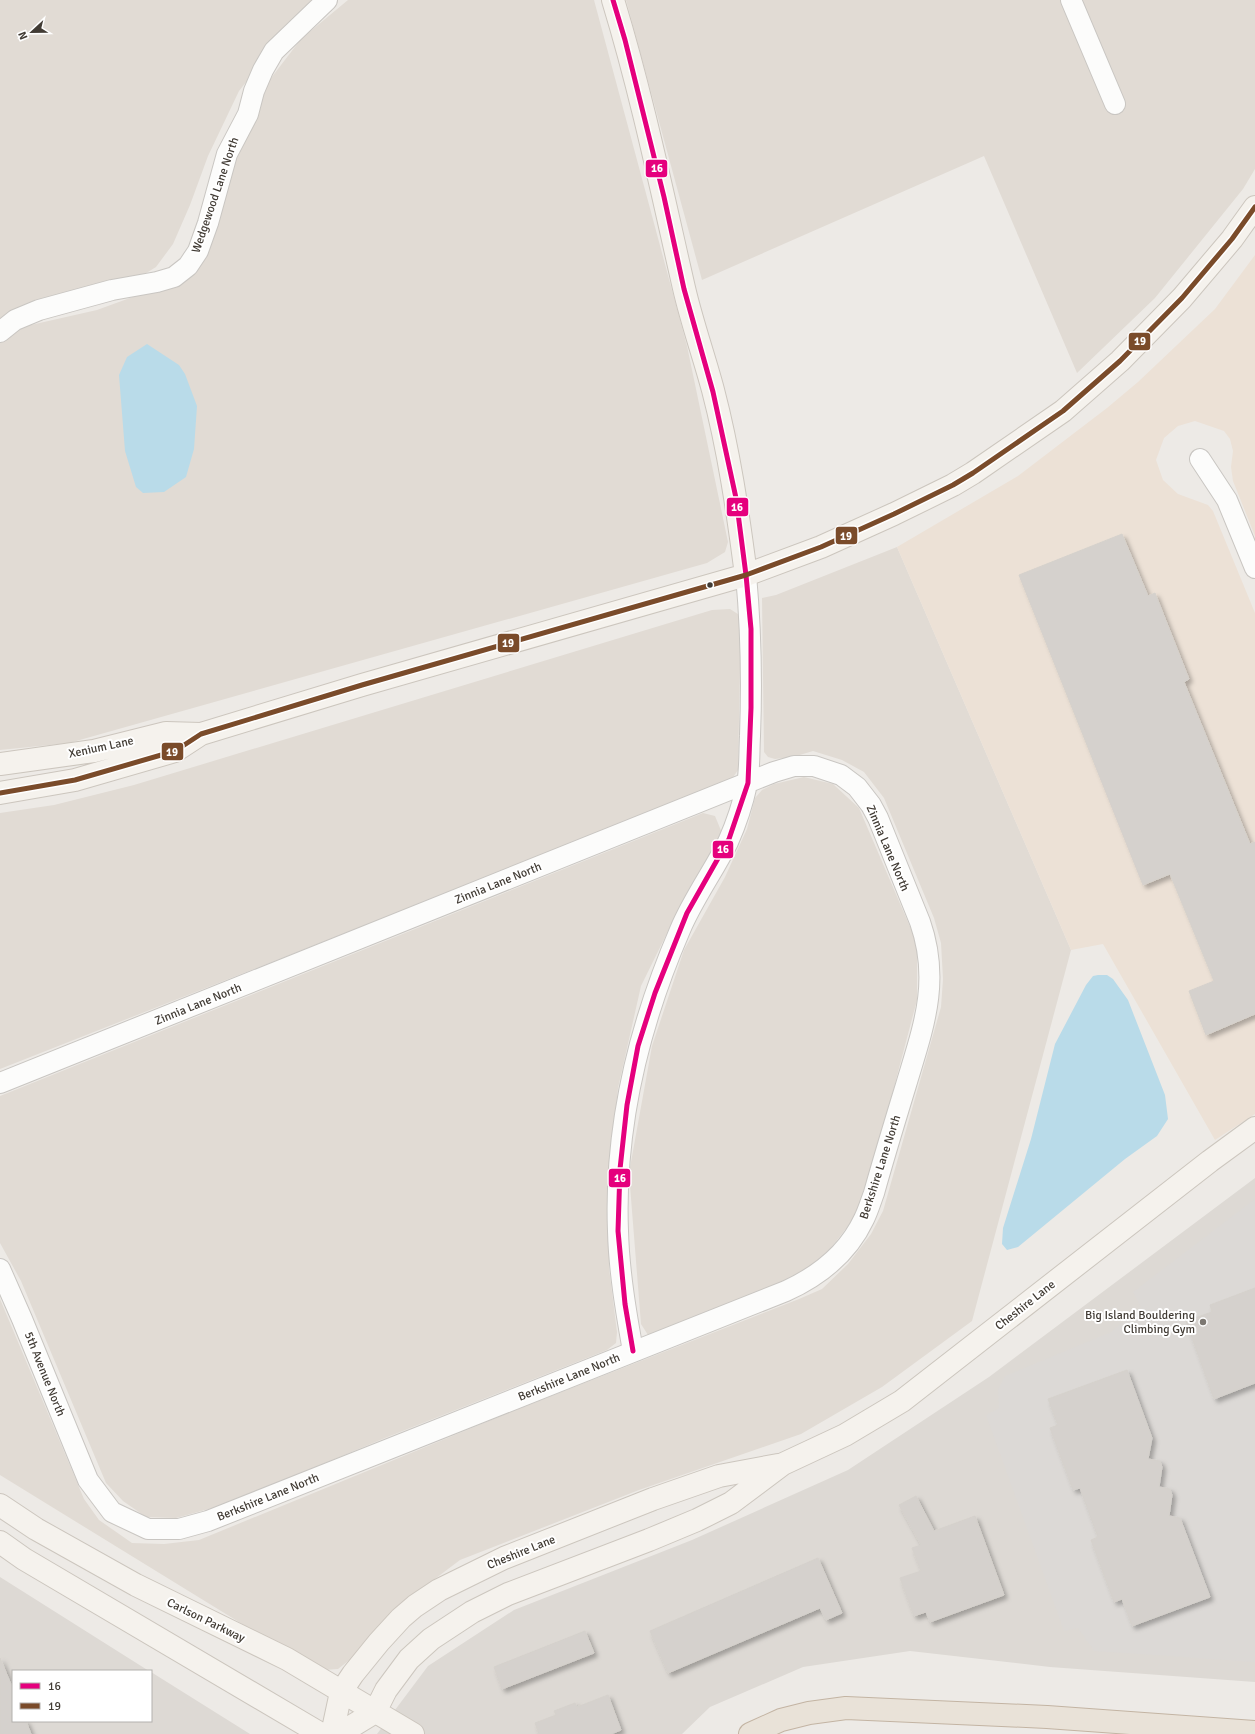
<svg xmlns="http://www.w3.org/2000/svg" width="1255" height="1734" viewBox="0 0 1255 1734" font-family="Signika,sans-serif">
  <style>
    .residential { fill: #e1dbd4 }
    .commercial { fill: #ece1d6 }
    .industrial { fill: #ddd9d4 }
    .parking { fill: #dcd9d6 }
    .water { fill: #b9dbe9 }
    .building { fill: #d5d1cd; stroke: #d5d1cc; filter: url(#shadow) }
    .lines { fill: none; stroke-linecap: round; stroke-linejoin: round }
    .street-casing { stroke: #c9c6c2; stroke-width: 22 }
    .secondary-casing { stroke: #ccc6be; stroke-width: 24 }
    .highway-casing { stroke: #c3b4a3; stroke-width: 24 }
    .street { stroke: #fcfcfb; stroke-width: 20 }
    .secondary { stroke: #f5f2ed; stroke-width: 22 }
    .highway { stroke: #e9e2d8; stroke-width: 22 }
    .bus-1-casing { stroke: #fff; stroke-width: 8 }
    .bus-2-casing { stroke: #fff; stroke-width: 8 }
    .bus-1 { stroke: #e5007d; stroke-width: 5 }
    .bus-2 { stroke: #7a4b2a; stroke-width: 5 }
    .bus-dot { fill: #413b34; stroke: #fff; stroke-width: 1.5 }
    .poi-dot { fill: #7d7872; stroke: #fff; stroke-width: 1.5 }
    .labels { text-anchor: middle; stroke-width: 4; stroke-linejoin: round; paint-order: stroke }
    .street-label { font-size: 12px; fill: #413b34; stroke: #fff }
    .poi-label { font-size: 12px; fill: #413b34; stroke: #fff; text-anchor: end }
    .line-badge { stroke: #fff; stroke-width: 1.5 }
    .badge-label { font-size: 11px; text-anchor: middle; font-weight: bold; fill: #fff }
  </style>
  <defs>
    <filter id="shadow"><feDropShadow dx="3.5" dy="3.5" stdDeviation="2" flood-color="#0004"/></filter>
  </defs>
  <rect width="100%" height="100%" fill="#edeae6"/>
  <path class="residential" d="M 0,0 L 325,0 L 282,36 L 239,91 L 208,156 L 190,205 L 173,244 L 156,267 L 130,283 L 61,304 L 0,319 Z
    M 348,0 L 594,0 L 687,346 L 728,542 L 725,552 L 707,563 L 69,743 L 0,750 L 0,336 L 13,329 L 97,310 L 141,294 L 184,260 L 268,82 L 301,39 Z
    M 626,0 L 1255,0 L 1255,169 L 1243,189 L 1155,298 L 1077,373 L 984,156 L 702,280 Z
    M 897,547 L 1071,950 L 972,1321 L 882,1387 L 801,1434 L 639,1490 L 460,1560 L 395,1609 L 352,1658 L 338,1669 L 324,1670 L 312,1667 L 0,1475 L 0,1299 L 84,1499 L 99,1520 L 132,1543 L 164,1544 L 199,1540 L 513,1411 L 799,1299 L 822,1289 L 848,1264 L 871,1234 L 883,1211 L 941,1007 L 943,979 L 941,943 L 934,918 L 884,798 L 864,772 L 842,760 L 813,751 L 793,757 L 775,759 L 768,757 L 764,752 L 762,598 L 776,595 Z
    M 730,609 L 741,616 L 738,770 L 732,779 L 721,785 L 0,1069 L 0,813 L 54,805 L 134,785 L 712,610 Z
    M 804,777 L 833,784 L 859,808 L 917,943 L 917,1000 L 868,1186 L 855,1217 L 827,1253 L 803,1273 L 657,1335 L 648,1335 L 641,1324 L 629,1173 L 652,1046 L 684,950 L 725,877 L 747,829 L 755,798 L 762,790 L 774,784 Z
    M 703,813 L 715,816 L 722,833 L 715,850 L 672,923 L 641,986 L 618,1088 L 609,1172 L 609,1268 L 617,1332 L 616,1343 L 607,1350 L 385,1438 L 227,1504 L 176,1518 L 146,1517 L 123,1501 L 106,1483 L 21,1281 L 0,1243 L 0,1096 Z"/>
  <path class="commercial" d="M 1255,255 L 1255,536 L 1233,481 L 1231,467 L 1233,451 L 1230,439 L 1224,431 L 1195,421 L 1178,426 L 1164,438 L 1156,460 L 1163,480 L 1178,494 L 1208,505 L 1213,511 L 1255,613 L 1255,1114 L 1215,1140 L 1103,944 L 1071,950 L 897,547 L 1018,476 L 1107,408 L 1138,382 L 1215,309 Z"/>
  <path class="industrial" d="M 1255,1178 L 1255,1682 L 1050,1667 L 910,1651 L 803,1667 L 710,1707 L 682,1734 L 377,1734 L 428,1666 L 514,1610 L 692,1540 L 848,1470 L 989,1377 Z
    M 0,1577 L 149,1671 L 13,1671 L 13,1721 L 151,1721 L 151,1672 L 250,1734 L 0,1734 Z"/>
  <path class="parking" d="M 1255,1199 L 1255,1662 L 1094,1651 L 1078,1628 L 1064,1631 L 986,1415 L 999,1408 L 998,1389 L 1005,1376 L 1111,1332 L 1141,1307 L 1133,1292 Z"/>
  <path class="water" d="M 147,344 L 179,365 L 185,374 L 197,406 L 194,449 L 186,477 L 164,492 L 143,493 L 136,487 L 125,451 L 119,375 L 127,357 Z
    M 1098,975 L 1107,975 L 1113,979 L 1128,1000 L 1165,1095 L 1168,1119 L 1157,1136 L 1125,1159 L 1018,1247 L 1007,1250 L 1002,1244 L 1003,1228 L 1031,1139 L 1055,1044 L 1086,985 L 1093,976 Z"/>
  <path class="building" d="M 1122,534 L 1148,596 L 1155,593 L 1189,679 L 1184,682 L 1250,844 L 1255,842 L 1255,1014 L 1206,1035 L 1189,991 L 1214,981 L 1170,874 L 1143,885 L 1019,575 Z
    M 1255,1288 L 1255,1383 L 1214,1399 L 1186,1321 L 1212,1312 L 1210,1305 Z
    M 1127,1370 L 1152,1438 L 1148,1459 L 1160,1461 L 1162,1467 L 1159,1487 L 1170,1489 L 1172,1495 L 1169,1516 L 1180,1518 L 1210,1597 L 1132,1626 L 1122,1599 L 1114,1602 L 1091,1540 L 1098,1537 L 1080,1488 L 1073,1490 L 1050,1428 L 1058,1425 L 1048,1399 Z
    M 916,1496 L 934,1531 L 975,1516 L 1004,1595 L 930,1622 L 926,1612 L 914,1616 L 900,1578 L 921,1571 L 912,1548 L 921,1545 L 899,1505 Z
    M 818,1558 L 842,1613 L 826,1620 L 820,1608 L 668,1673 L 650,1631 Z
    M 585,1631 L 594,1653 L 502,1689 L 494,1667 Z
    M 0,1658 L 13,1689 L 13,1721 L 26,1721 L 31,1734 L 0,1734 Z
    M 608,1695 L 621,1730 L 611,1734 L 539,1734 L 535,1723 L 556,1715 L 554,1711 L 575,1703 L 577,1707 Z"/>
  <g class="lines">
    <g class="street-casing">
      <path id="street" d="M 1071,0 L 1115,104
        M 0,332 L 15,320 L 39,310 L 112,290 L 157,282 L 174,277 L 188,266 L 198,251 L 208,223 L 227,154 L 248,114 L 254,91 L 263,70 L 274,51 L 327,0
        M 1200,459 L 1227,500 L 1255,568
        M 0,1083 L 774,772 L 794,766 L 814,766 L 841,775 L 857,787 L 871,805 L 878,818 L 920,922 C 941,982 923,1028 906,1085 C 895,1121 884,1157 874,1193 C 871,1201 868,1211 864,1219 C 848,1253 819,1276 786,1291 L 208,1521 L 179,1529 L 148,1529 L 112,1512 L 88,1480 L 22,1319 L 0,1269
        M 633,1351 C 626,1312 619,1271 618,1231 C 614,1127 639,1025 680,930 C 693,899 713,872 728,842 C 736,824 743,803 747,784 C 750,769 749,752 750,736 C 752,682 751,629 746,575"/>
    </g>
    <g class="secondary-casing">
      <path id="secondary" d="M 613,0 C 642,95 662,192 684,288 C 692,323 704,356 713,390 C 729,451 738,513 746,575
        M 0,764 L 94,751 L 166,733 L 201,734
        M 0,793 L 75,780 L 175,751 L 201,734 L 362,685 L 746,575 L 821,547 L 894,514 L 953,485 L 973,473 L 1063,411 L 1120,361 L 1182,298 L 1232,239 L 1255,207
        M 0,1505 L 36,1529 L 136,1585 L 287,1659 L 413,1734
        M 0,1542 L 24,1559 L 321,1734
        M 332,1734 L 341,1692 L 353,1674 L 379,1642 L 401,1618 L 415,1606 L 439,1590 L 504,1558 L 653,1499 L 719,1476 L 778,1465
        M 339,1734 L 375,1712 L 386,1690 L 409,1659 L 431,1639 L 472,1612 L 508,1594 L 649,1540 L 697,1520 L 731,1503 L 783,1464 L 845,1435 L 902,1401 L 1210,1161 L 1255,1128"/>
    </g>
    <g class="highway-casing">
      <path id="highway" d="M 750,1734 L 781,1720 L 809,1713 L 846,1708 L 1047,1717 L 1255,1732"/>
    </g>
    <use href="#street" class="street"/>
    <use href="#secondary" class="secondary"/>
    <use href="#highway" class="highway"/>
    <g class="bus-1-casing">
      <path id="bus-1" d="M 613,0 L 625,40 L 664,197 L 684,289 L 713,392 L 736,498 L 746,575 L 751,629 L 751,708 L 748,783 L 729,839 L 687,913 L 655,993 L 638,1046 L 627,1105 L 620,1169 L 618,1231 L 625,1304 L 633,1351"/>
    </g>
    <g class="bus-2-casing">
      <path id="bus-2" d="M 0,793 L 75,780 L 175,751 L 201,734 L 362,685 L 746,575 L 821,547 L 894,514 L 953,485 L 973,473 L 1063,411 L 1120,361 L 1182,298 L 1232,239 L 1255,207"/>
    </g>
    <use href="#bus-1" class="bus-1"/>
    <use href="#bus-2" class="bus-2"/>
  </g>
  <circle class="bus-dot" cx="710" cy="585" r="3.5"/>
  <circle class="poi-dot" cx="1203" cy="1322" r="4"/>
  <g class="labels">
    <g class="street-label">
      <text transform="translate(215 195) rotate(-71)" y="4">Wedgewood Lane North</text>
      <text transform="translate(101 747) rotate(-12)" y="4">Xenium Lane</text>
      <text transform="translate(888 848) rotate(67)" y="4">Zinnia Lane North</text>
      <text transform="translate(498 883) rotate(-22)" y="4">Zinnia Lane North</text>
      <text transform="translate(198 1004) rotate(-22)" y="4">Zinnia Lane North</text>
      <text transform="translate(880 1167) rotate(-72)" y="4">Berkshire Lane North</text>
      <text transform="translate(1025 1305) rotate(-38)" y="4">Cheshire Lane</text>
      <text transform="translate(45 1374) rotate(68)" y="4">5th Avenue North</text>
      <text transform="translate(569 1377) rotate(-22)" y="4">Berkshire Lane North</text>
      <text transform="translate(268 1497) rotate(-22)" y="4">Berkshire Lane North</text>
      <text transform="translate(521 1552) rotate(-22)" y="4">Cheshire Lane</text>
      <text transform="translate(206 1620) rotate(26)" y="4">Carlson Parkway</text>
    </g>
    <g class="poi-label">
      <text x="1195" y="1319">Big Island Bouldering<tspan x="1195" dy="14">Climbing Gym</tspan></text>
    </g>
  </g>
  <g class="line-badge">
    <rect x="645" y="159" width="23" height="19" rx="4" fill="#e5007d"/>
    <rect x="1128" y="332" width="23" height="19" rx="4" fill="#7a4b2a"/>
    <rect x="726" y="497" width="23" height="20" rx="4" fill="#e5007d"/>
    <rect x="835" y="526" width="23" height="19" rx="4" fill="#7a4b2a"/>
    <rect x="497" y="633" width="23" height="20" rx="4" fill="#7a4b2a"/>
    <rect x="161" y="742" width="23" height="19" rx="4" fill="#7a4b2a"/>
    <rect x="712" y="840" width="22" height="19" rx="4" fill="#e5007d"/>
    <rect x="608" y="1168" width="23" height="20" rx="4" fill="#e5007d"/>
  </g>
  <g class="badge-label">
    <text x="657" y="172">16</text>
    <text x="1140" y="345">19</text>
    <text x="737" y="511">16</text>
    <text x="846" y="540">19</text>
    <text x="508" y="647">19</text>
    <text x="172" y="756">19</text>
    <text x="723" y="853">16</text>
    <text x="620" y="1182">16</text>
  </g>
  <rect x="12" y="1670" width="140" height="52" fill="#ffffff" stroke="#b3b1ae"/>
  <rect x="20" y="1683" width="20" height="6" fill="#e5007d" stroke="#b3b1ae"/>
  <text x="48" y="1690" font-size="12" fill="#413b34">16</text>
  <rect x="20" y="1703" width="20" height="6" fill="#7a4b2a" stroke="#b3b1ae"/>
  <text x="48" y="1710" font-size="12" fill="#413b34">19</text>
  <g transform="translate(32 32) rotate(248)" stroke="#ffffff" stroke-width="3" paint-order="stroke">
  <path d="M0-3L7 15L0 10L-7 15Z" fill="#413b34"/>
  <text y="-6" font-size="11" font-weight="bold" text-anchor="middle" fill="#413b34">N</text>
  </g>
</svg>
